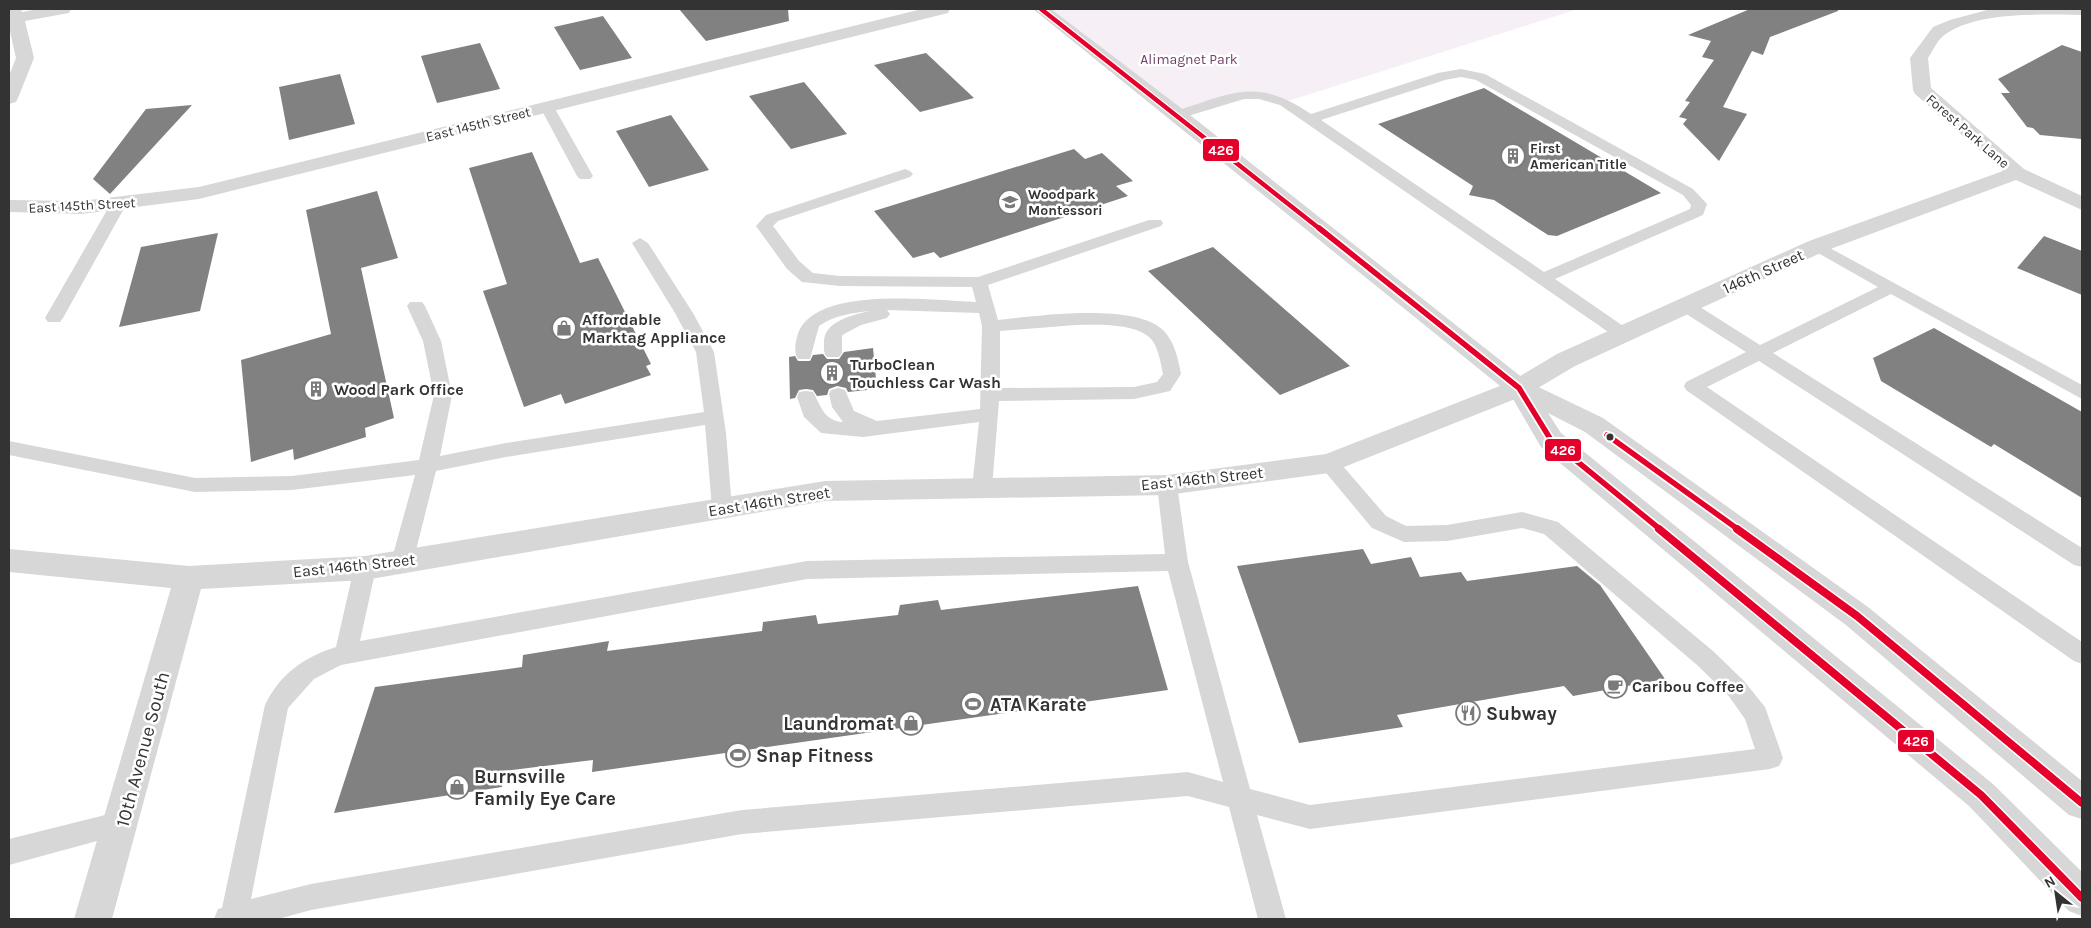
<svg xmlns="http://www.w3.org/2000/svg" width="2091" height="928" viewBox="0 0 2091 928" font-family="Karla,sans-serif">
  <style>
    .green { fill: #f6eff5 }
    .building { fill: #818181 }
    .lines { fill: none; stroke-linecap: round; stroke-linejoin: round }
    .service { fill: #d7d7d7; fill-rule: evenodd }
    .minor { fill: #d7d7d7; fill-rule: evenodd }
    .tertiary { fill: #d7d7d7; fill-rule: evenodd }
    .bus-1-far2-casing { stroke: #fff; stroke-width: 7 }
    .bus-1-far1-casing { stroke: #fff; stroke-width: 9 }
    .bus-1-casing { stroke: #fff; stroke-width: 11 }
    .bus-1-far2 { stroke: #e4002b; stroke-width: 4.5 }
    .bus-1-far1 { stroke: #e4002b; stroke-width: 5.5 }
    .bus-1 { stroke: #e4002b; stroke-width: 8 }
    .bus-dot { fill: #333; stroke: #fff; stroke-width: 2 }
    .labels { text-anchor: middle; stroke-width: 5; stroke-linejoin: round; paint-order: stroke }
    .far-park-label { font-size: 14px; fill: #6f4067; stroke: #fff }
    .far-street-label { font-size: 14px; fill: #333; stroke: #fff }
    .far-poi-label { font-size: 14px; font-weight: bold; fill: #333; stroke: #fff; text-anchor: start }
    .street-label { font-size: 16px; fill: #333; stroke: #fff }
    .poi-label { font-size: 16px; font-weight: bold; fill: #333; stroke: #fff; text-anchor: start }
    .near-poi-label { font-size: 19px; font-weight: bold; fill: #333; stroke: #fff; text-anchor: start }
    .near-street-label { font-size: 19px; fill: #333; stroke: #fff }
    .line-badge { stroke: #fff; stroke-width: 2 }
    .badge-label { font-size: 14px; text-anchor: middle; font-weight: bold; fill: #fff }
  </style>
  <rect width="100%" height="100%" fill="#fff"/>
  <path class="green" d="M 1041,9 L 1578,9 L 1285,102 L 1259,95 L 1178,115 Z"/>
  <path class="building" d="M 679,9 L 788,9 L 789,21 L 706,41 Z
    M 1750,9 L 1838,9 L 1838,11 L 1770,37 L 1763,55 L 1752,51 L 1723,107 L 1747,114 L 1719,161 L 1683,124 L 1687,119 L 1679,117 L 1690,102 L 1685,101 L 1714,60 L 1702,57 L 1711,41 L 1688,35 Z
    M 603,16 L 632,58 L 580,70 L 554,27 Z
    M 480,43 L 500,89 L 437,103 L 421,56 Z
    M 2062,45 L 2082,52 L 2082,139 L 2040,135 L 2033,128 L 2027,127 L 2001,93 L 2010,93 L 1998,79 Z
    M 926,53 L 974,98 L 920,112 L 874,65 Z
    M 340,74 L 355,124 L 289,140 L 279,87 Z
    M 804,82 L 847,134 L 791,149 L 749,96 Z
    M 1484,88 L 1661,193 L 1557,236 L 1548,235 L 1494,200 L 1469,195 L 1473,186 L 1378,124 Z
    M 192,105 L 110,194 L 93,179 L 146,109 Z
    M 671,115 L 709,170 L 649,187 L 616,131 Z
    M 1074,149 L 1085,159 L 1102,153 L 1133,181 L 1116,186 L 1128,196 L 940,258 L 934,252 L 913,258 L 874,211 Z
    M 532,152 L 580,263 L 598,258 L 651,364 L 646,366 L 651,375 L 565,404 L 561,394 L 524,407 L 483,291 L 507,284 L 469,168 Z
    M 377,191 L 398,258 L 361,268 L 394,418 L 365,428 L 366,437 L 294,460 L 293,449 L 251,462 L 241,360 L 331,334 L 306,210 Z
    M 218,233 L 200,311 L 119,327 L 141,247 Z
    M 2044,236 L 2082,251 L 2082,295 L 2017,268 Z
    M 1213,247 L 1350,366 L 1280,395 L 1148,271 Z
    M 1934,328 L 2082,412 L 2082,498 L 1994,444 L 1991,447 L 1881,381 L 1873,358 Z
    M 873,348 L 877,389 L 848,392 L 846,388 L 837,386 L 829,389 L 827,395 L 817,396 L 813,390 L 806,389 L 799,390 L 795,398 L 790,399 L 789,357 L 795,356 L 798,361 L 810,361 L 813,355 L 823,354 L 827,359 L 839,359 L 844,352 Z
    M 1363,549 L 1371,564 L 1411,557 L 1420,577 L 1461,572 L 1467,581 L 1577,566 L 1600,585 L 1665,679 L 1573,696 L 1564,686 L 1397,715 L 1403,727 L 1299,743 L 1237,566 Z
    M 1138,586 L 1168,690 L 592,772 L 593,760 L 503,771 L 502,787 L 334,813 L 375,687 L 522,667 L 523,655 L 609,641 L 607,651 L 762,631 L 763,622 L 816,615 L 818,624 L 898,615 L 900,605 L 938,600 L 941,610 Z"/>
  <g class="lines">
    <path class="service" d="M 1461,69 L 1485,74 L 1693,189 L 1707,204 L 1703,215 L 1555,279 L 1629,330 L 1632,334 L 1629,338 L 1617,338 L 1280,105 L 1259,99 L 1244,99 L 1178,119 L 1171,115 L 1173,112 C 1231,94 1256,76 1311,114 L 1438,73 ZM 1461,77 L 1476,80 L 1683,195 L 1691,205 L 1690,209 L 1544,272 L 1321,120 L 1445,80 Z
      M 547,103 L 554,107 L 593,176 L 590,179 L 580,179 L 577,176 L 540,107 Z
      M 905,169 L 910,171 L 913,174 L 910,177 L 778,221 L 773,226 L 799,261 L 813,273 L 840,276 L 978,277 L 1149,220 L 1161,220 L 1163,223 L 1161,226 L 988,285 L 998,320 C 1036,316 1136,302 1164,331 C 1175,343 1178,359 1181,374 L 1170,391 L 1134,399 L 999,401 L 992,488 L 989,493 L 982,495 L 975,493 L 972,488 L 979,422 L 863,437 L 821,433 L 804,417 L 797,397 L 799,392 L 806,391 L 813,392 C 821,406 824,421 843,422 L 832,407 L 829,394 L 831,390 L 838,388 L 845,390 L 854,411 L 877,421 L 980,409 L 982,326 L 979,313 L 887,310 L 890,314 L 887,318 L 861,325 L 844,334 L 842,336 L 842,353 L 839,357 L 827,357 C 823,352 824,348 824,342 C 824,321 853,315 870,311 C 851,313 835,315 819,326 L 810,359 L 798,359 C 794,353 795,344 797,337 C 810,284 935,301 976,302 L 972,287 L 840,286 L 802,282 L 787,269 L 756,226 L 766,215 ZM 1076,325 C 1096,325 1142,322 1154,343 C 1159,352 1161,364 1163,374 L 1157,382 L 1134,387 L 1000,388 L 1000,331 Z
      M 118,200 L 126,205 L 63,318 L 60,322 L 48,322 L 45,318 L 110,205 Z
      M 640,238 L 648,243 L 693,313 L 714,352 L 726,433 L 732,508 L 729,513 L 722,516 L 715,513 L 712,508 L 705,425 L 506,457 L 436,471 L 413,562 L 410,568 L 402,570 L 394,568 L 391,562 L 415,475 L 292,490 L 195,492 L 9,455 L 9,441 L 195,478 L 292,476 L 419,460 L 434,395 L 423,341 L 407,306 L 410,302 L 422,302 L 425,306 L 441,341 L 452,395 L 440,456 L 506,443 L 704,412 L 696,352 L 675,313 L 632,243 Z
      M 1817,241 L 2082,385 L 2082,399 L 1891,294 L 1773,353 L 2082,548 L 2082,567 L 2074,565 L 1759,361 L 1707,387 L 2082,642 L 2082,664 L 2074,661 L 1686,390 L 1684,386 L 1686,382 L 1746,352 L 1680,310 L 1677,306 L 1680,302 L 1692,302 L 1760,345 L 1878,287 L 1811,249 L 1809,246 L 1811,243 Z
      M 1329,456 L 1336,458 L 1386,516 L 1406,526 L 1447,525 L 1522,512 L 1558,522 L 1713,651 L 1744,681 L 1765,707 L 1783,758 L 1779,766 L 1770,769 L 1310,829 L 1257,815 L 1286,919 L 1258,919 L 1229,807 L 1188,796 L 742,834 L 311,910 L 278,919 L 214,919 L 218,909 L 222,908 L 265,705 C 280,674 304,657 336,647 L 354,568 L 357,562 L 365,559 L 373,562 L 376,568 L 360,641 L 807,561 L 1165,554 L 1157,485 L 1160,480 L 1167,478 L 1174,480 L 1177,485 L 1188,562 L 1250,789 L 1310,805 L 1755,749 L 1745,719 L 1728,695 L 1697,665 L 1544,534 L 1522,528 L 1447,541 L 1404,542 L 1372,528 L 1322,468 L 1319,463 L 1322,458 ZM 1168,571 L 1223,782 L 1188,772 L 742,810 L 311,884 L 251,899 L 288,708 L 314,679 L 341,665 L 807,579 Z
      M 121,811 L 130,814 L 134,823 L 130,832 L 9,865 L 9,839 Z"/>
    <path class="minor" d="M 9,9 L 21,9 L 22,12 L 38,9 L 71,9 L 69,13 L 25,21 L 34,58 L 18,98 L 16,102 L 9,104 L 9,76 L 16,58 L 9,27 Z
      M 922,9 L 950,9 L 948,13 L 199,199 L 81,214 L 9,212 L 9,200 L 81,201 L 199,187 Z
      M 1991,9 L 2082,9 L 2082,15 C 2042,15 1977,10 1943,36 C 1936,42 1933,51 1928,58 L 1931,88 L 2024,169 L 2082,196 L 2082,210 L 2016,180 L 1825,251 L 1575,366 L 1528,394 L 1329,473 L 1167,495 L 825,501 L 365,580 L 201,589 L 112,919 L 74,919 L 171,588 L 9,572 L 9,549 L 189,566 L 365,556 L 825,481 L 1167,475 L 1326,454 L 1510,382 L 1557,354 L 1809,241 L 2003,171 L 1915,94 L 1913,90 L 1910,58 L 1933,27 L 1950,20 Z"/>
    <path class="tertiary" d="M 1033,9 L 1051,9 L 1185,111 L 1528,382 L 1603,418 L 1868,607 L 2082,781 L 2082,819 L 2069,815 L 1846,625 L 1585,432 L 1548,413 L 1561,433 L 1993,784 L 2082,872 L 2082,916 L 2069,911 L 1969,806 L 1541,447 L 1510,394 Z"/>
    <g class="bus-1-far2-casing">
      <path id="bus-1-far2" d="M 1041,9 L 1320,229"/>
    </g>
    <g class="bus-1-far1-casing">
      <path id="bus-1-far1" d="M 1319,228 L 1519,388 L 1551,440 L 1661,530
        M 1607,435 L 1739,530"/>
    </g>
    <g class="bus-1-casing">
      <path id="bus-1" d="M 1659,529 L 1981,795 L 2082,898
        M 1737,529 L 1857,616 L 2082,803"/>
    </g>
    <use href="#bus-1-far2" class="bus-1-far2"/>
    <use href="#bus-1-far1" class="bus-1-far1"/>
    <use href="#bus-1" class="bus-1"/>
  </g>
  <defs>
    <g id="building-ring" transform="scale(1.25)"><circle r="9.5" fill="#fff" stroke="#7a7a7a" stroke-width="1.5"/><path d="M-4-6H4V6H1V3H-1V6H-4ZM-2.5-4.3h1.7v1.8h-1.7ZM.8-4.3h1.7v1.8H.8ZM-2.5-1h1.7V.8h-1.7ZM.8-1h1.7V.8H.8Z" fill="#7a7a7a"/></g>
    <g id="school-ring" transform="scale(1.25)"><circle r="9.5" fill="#fff" stroke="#7a7a7a" stroke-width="1.5"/><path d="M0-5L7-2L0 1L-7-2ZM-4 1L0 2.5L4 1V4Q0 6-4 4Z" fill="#7a7a7a"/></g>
    <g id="shop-ring" transform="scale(1.25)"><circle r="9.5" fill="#fff" stroke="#7a7a7a" stroke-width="1.5"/><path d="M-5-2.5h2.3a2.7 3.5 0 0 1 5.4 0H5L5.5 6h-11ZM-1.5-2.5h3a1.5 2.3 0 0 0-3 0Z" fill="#7a7a7a"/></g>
    <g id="cafe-ring" transform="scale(1.25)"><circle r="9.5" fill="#fff" stroke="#7a7a7a" stroke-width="1.5"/><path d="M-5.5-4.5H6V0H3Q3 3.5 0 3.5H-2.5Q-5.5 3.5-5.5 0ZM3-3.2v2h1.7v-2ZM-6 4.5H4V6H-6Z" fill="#7a7a7a"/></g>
    <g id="stadium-ring" transform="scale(1.25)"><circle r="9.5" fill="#fff" stroke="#7a7a7a" stroke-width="1.5"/><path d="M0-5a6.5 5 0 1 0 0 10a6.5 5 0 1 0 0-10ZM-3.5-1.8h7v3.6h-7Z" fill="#7a7a7a"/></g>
    <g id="restaurant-ring" transform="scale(1.25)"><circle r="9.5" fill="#fff" stroke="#7a7a7a" stroke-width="1.5"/><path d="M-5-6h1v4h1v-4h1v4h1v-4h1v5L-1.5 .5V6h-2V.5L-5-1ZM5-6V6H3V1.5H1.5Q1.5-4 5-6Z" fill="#7a7a7a"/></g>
  </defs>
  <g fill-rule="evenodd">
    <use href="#building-ring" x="1513" y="156"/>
    <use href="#school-ring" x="1010" y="202"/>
    <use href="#shop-ring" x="564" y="328"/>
    <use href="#building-ring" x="832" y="373"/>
    <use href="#building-ring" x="316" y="389"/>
    <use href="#cafe-ring" x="1615" y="686"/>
    <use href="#stadium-ring" x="973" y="704"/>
    <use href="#restaurant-ring" x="1468" y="713"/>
    <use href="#shop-ring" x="911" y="723"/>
    <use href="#stadium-ring" x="738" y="755"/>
    <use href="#shop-ring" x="457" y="787"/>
  </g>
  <circle class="bus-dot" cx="1610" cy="437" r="4.5"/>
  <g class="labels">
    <g class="far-park-label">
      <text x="1189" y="64">Alimagnet Park</text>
    </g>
    <g class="far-street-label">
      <text transform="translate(478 124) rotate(-14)" y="5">East 145th Street</text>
      <text transform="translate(1968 131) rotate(41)" y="5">Forest Park Lane</text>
      <text transform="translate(82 205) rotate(-3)" y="5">East 145th Street</text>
    </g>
    <g class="far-poi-label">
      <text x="1530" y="153">First<tspan x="1530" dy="16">American Title</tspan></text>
      <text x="1028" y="199">Woodpark<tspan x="1028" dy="16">Montessori</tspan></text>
    </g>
    <g class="street-label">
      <text transform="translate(1763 271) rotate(-24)" y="6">146th Street</text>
      <text transform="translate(1202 478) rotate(-6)" y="6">East 146th Street</text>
      <text transform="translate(769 501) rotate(-9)" y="6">East 146th Street</text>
      <text transform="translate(354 565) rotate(-6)" y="6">East 146th Street</text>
    </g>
    <g class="poi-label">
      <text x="582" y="325">Affordable<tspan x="582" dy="18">Marktag Appliance</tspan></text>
      <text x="850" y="370">TurboClean<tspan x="850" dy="18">Touchless Car Wash</tspan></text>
      <text x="334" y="395">Wood Park Office</text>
      <text x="1632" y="692">Caribou Coffee</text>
    </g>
    <g class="near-poi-label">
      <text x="990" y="711">ATA Karate</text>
      <text x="1486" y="720">Subway</text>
      <text x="894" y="730" text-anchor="end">Laundromat</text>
      <text x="756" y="762">Snap Fitness</text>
      <text x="474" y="783">Burnsville<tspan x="474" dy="22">Family Eye Care</tspan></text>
    </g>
    <g class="near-street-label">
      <text transform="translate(142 749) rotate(-75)" y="7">10th Avenue South</text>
    </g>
  </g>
  <g class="line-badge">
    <rect x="1202" y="138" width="38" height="24" rx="5" fill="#e4002b"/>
    <rect x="1544" y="438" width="38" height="24" rx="5" fill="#e4002b"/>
    <rect x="1897" y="729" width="38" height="24" rx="5" fill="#e4002b"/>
  </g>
  <g class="badge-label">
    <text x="1221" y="155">426</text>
    <text x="1563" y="455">426</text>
    <text x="1916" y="746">426</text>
  </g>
  <rect width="2091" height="928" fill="none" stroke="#333333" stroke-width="20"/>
  <g transform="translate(2056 893) rotate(330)" stroke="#ffffff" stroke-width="4" paint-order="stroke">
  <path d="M0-4L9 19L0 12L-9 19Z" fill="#333333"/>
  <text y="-8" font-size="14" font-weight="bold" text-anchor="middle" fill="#333333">N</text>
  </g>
</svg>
